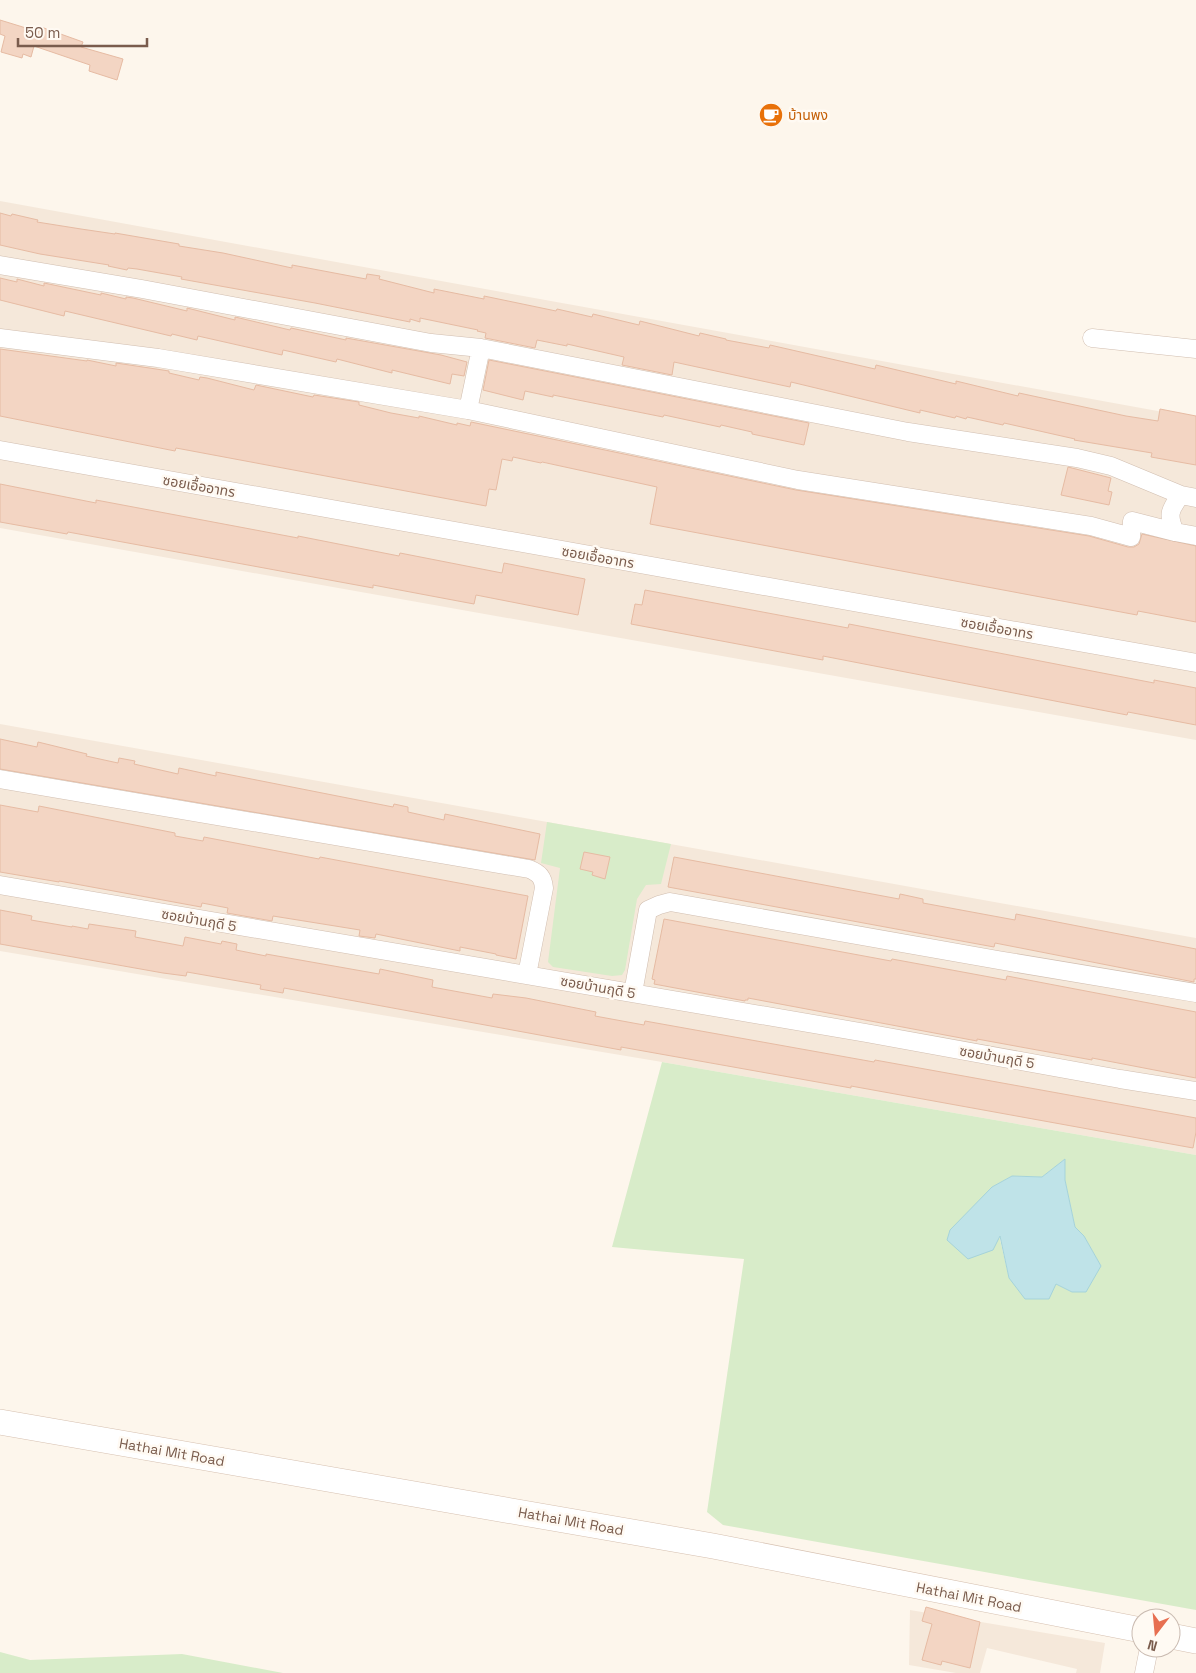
<svg xmlns="http://www.w3.org/2000/svg" width="1196" height="1673" viewBox="0 0 1196 1673" font-family="'Space Grotesk','Noto Sans Thai',sans-serif">
  <style>
    .residential { fill: #f5e8da }
    .green { fill: #d8ecc9; fill-rule: evenodd }
    .water { fill: #bfe3e8; stroke: #a5d3da }
    .building { fill: #f3d5c3; stroke: #e6bba3 }
    .lines { fill: none; stroke-linecap: round; stroke-linejoin: round }
    .street-casing { stroke: #d1beb0; stroke-width: 19 }
    .secondary-casing { stroke: #d6c0b0; stroke-width: 26 }
    .street { stroke: #fff; stroke-width: 18 }
    .secondary { stroke: #fff; stroke-width: 25 }
    .labels { text-anchor: middle; stroke-width: 5; stroke-linejoin: round; paint-order: stroke }
    .food-label { font-size: 14px; fill: #c56008; stroke: #fffaf3; text-anchor: start }
    .street-label { font-size: 14px; fill: #7a5c4d; stroke: #fffaf3 }
  </style>
  <rect width="100%" height="100%" fill="#fdf6ec"/>
  <path class="residential" d="M 0,201 L 1196,418 L 1196,576 L 0,365 Z
    M 0,366 L 1196,579 L 1196,740 L 0,528 Z
    M 0,724 L 1196,938 L 1196,1155 L 662,1062 L 0,951 Z
    M 910,1610 L 1105,1643 L 1100,1673 L 1076,1673 L 1077,1669 L 987,1648 L 980,1673 L 956,1673 L 909,1665 Z"/>
  <path class="green" d="M 547,822 L 671,844 L 661,884 L 646,885 L 637,899 L 625,970 L 622,975 L 612,976 L 553,967 L 548,962 L 560,868 L 541,863 Z
    M 662,1062 L 1196,1155 L 1196,1610 L 723,1525 L 707,1512 L 744,1259 L 612,1247 ZM 1065,1159 L 1065,1180 L 1075,1227 L 1084,1236 L 1101,1266 L 1072,1292 L 1056,1284 L 1009,1278 L 999,1235 L 973,1208 L 992,1187 L 1012,1176 L 1042,1177 Z
    M 0,1652 L 30,1660 L 182,1654 L 283,1673 L 0,1673 Z"/>
  <path class="water" d="M 1065,1159 L 1065,1180 L 1075,1227 L 1084,1236 L 1101,1266 L 1086,1292 L 1072,1292 L 1056,1284 L 1049,1299 L 1025,1299 L 1009,1278 L 1000,1236 L 993,1250 L 968,1259 L 947,1240 L 950,1230 L 992,1187 L 1012,1176 L 1042,1177 Z"/>
  <path class="building" d="M 0,20 L 39,32 L 41,27 L 83,42 L 81,47 L 123,59 L 117,80 L 89,71 L 90,65 L 34,46 L 31,57 L 23,54 L 22,58 L 1,52 L 5,36 L 0,34 Z
    M 0,213 L 11,216 L 12,214 L 38,220 L 37,222 L 81,229 L 115,234 L 115,233 L 179,244 L 179,246 L 223,253 L 292,268 L 292,265 L 366,279 L 367,274 L 380,276 L 379,279 L 434,293 L 434,289 L 484,299 L 484,296 L 556,311 L 557,309 L 592,317 L 593,314 L 639,325 L 640,321 L 699,336 L 700,333 L 726,339 L 726,340 L 769,348 L 770,345 L 875,369 L 876,365 L 956,384 L 956,381 L 1018,396 L 1019,393 L 1126,416 L 1158,421 L 1160,409 L 1196,416 L 1196,465 L 1151,457 L 1152,453 L 1074,440 L 1075,439 L 1004,423 L 1003,425 L 967,417 L 966,419 L 956,416 L 955,418 L 920,410 L 920,413 L 791,382 L 790,387 L 674,362 L 672,375 L 622,365 L 624,357 L 567,344 L 567,346 L 537,340 L 535,348 L 485,338 L 486,333 L 477,331 L 478,330 L 420,318 L 420,322 L 410,319 L 410,322 L 315,303 L 181,279 L 182,277 L 137,269 L 128,268 L 127,270 L 108,266 L 109,265 L 40,254 L 0,245 Z
    M 0,278 L 17,282 L 17,279 L 44,286 L 44,283 L 101,295 L 101,293 L 126,299 L 126,297 L 133,298 L 187,311 L 187,308 L 235,320 L 235,317 L 290,330 L 291,328 L 346,340 L 346,338 L 441,355 L 467,362 L 464,376 L 452,374 L 450,384 L 392,370 L 392,373 L 337,359 L 336,362 L 283,350 L 282,355 L 198,336 L 197,340 L 172,334 L 171,336 L 65,311 L 64,316 L 0,300 Z
    M 0,349 L 87,361 L 87,360 L 116,366 L 116,363 L 156,369 L 169,371 L 169,373 L 199,380 L 200,377 L 207,378 L 254,390 L 256,385 L 313,397 L 314,395 L 359,402 L 359,405 L 391,413 L 419,418 L 419,416 L 457,425 L 457,423 L 470,426 L 471,422 L 796,490 L 1089,536 L 1128,547 L 1134,547 L 1139,544 L 1142,534 L 1196,546 L 1196,622 L 1138,611 L 1137,615 L 650,524 L 657,487 L 542,462 L 541,463 L 513,457 L 512,461 L 502,459 L 496,490 L 489,489 L 486,506 L 176,448 L 175,451 L 0,416 Z
    M 489,360 L 809,423 L 804,445 L 752,434 L 752,432 L 721,425 L 720,427 L 664,415 L 663,417 L 553,395 L 553,397 L 525,391 L 523,400 L 483,390 Z
    M 1068,467 L 1111,478 L 1108,491 L 1112,492 L 1109,505 L 1061,495 Z
    M 0,484 L 96,503 L 96,500 L 298,538 L 298,536 L 399,556 L 400,553 L 502,573 L 504,563 L 585,579 L 578,615 L 476,595 L 474,604 L 373,585 L 373,588 L 68,532 L 67,534 L 0,522 Z
    M 645,590 L 848,628 L 849,624 L 1154,683 L 1154,680 L 1196,688 L 1196,725 L 1128,712 L 1127,715 L 823,656 L 823,660 L 631,624 L 635,604 L 642,605 Z
    M 0,739 L 37,747 L 38,742 L 87,754 L 86,756 L 118,763 L 119,758 L 135,761 L 134,764 L 178,774 L 179,768 L 216,776 L 216,772 L 393,807 L 394,804 L 408,807 L 408,812 L 444,820 L 445,814 L 540,834 L 535,860 L 0,769 Z
    M 0,805 L 38,812 L 39,806 L 175,833 L 175,836 L 203,841 L 204,837 L 319,859 L 320,857 L 528,896 L 516,959 L 496,955 L 496,954 L 460,947 L 460,951 L 376,934 L 375,938 L 359,936 L 360,930 L 273,916 L 272,921 L 227,913 L 228,908 L 202,903 L 201,907 L 59,881 L 59,882 L 0,872 Z
    M 584,852 L 610,857 L 605,879 L 592,875 L 593,872 L 580,869 Z
    M 674,857 L 899,899 L 900,894 L 923,899 L 923,903 L 1015,920 L 1016,914 L 1196,949 L 1196,979 L 1194,979 L 1194,982 L 995,943 L 994,947 L 668,887 Z
    M 0,910 L 32,916 L 31,920 L 72,927 L 72,926 L 88,929 L 89,924 L 136,931 L 135,937 L 183,946 L 185,937 L 221,944 L 222,941 L 237,944 L 236,950 L 266,956 L 266,954 L 379,974 L 380,969 L 433,980 L 432,987 L 492,998 L 493,994 L 526,998 L 596,1012 L 595,1016 L 644,1025 L 645,1021 L 874,1062 L 875,1060 L 1196,1118 L 1196,1132 L 1193,1148 L 851,1086 L 851,1088 L 621,1047 L 621,1050 L 284,988 L 283,993 L 260,989 L 261,985 L 187,972 L 186,976 L 163,973 L 0,944 Z
    M 664,919 L 891,961 L 892,959 L 1006,980 L 1007,976 L 1196,1012 L 1196,1078 L 1092,1058 L 1092,1060 L 977,1039 L 977,1041 L 748,998 L 748,1000 L 745,1000 L 745,1001 L 654,984 L 655,980 L 652,979 Z
    M 926,1607 L 980,1622 L 970,1668 L 942,1661 L 941,1665 L 922,1660 L 932,1624 L 922,1621 Z"/>
  <g class="lines">
    <g class="street-casing">
      <path id="street" d="M 0,265 L 142,289 L 431,343 L 481,348 L 908,432 L 1077,458 L 1111,466 L 1181,495 L 1196,498
        M 0,338 L 158,358 L 468,410 L 798,480 L 1091,526 L 1131,537 L 1132,521 L 1175,532 L 1196,536
        M 1092,338 L 1196,349
        M 468,410 L 481,348
        M 0,450 L 1196,663
        M 1175,532 C 1167,515 1170,509 1181,495
        M 0,779 L 529,869 C 539,873 543,877 544,888 L 527,975
        M 0,885 L 866,1033 L 1120,1079 L 1196,1091
        M 633,993 L 648,910 L 659,905 L 670,902 L 998,960 L 1196,993
        M 1144,1673 L 1149,1648"/>
    </g>
    <g class="secondary-casing">
      <path id="secondary" d="M 0,1422 L 713,1546 L 1141,1630
        M 1171,1636 L 1196,1641"/>
    </g>
    <use href="#street" class="street"/>
    <use href="#secondary" class="secondary"/>
  </g>
  <defs>
    <g id="cafe-disc" transform="scale(1.25)"><circle r="9.5" fill="#e8710a" stroke="#fffaf3"/><path d="M-5.5-4.5H6V0H3Q3 3.5 0 3.5H-2.5Q-5.5 3.5-5.5 0ZM3-3.2v2h1.7v-2ZM-6 4.5H4V6H-6Z" fill="#fff"/></g>
  </defs>
  <g fill-rule="evenodd">
    <use href="#cafe-disc" x="771" y="115"/>
  </g>
  <g class="labels">
    <g class="food-label">
      <text x="788" y="120">บ้านพง</text>
    </g>
    <g class="street-label">
      <text transform="translate(199 486) rotate(10)" y="5">ซอยเอื้ออาทร</text>
      <text transform="translate(598 557) rotate(10)" y="5">ซอยเอื้ออาทร</text>
      <text transform="translate(997 628) rotate(10)" y="5">ซอยเอื้ออาทร</text>
      <text transform="translate(199 920) rotate(10)" y="5">ซอยบ้านฤดี 5</text>
      <text transform="translate(598 987) rotate(10)" y="5">ซอยบ้านฤดี 5</text>
      <text transform="translate(997 1057) rotate(10)" y="5">ซอยบ้านฤดี 5</text>
      <text transform="translate(172 1452) rotate(10)" y="5">Hathai Mit Road</text>
      <text transform="translate(571 1521) rotate(10)" y="5">Hathai Mit Road</text>
      <text transform="translate(969 1597) rotate(11)" y="5">Hathai Mit Road</text>
    </g>
  </g>
  <g transform="translate(1156 1633) rotate(196)"><circle r="24" fill="#fffaf3" stroke="#cabbb1"/>
  <path d="M0-4L9 19L0 12L-9 19Z" fill="#e76f51"/>
  <text y="-8" font-size="14" font-weight="bold" text-anchor="middle" fill="#7a5c4d">N</text>
  </g>
  <path d="M18 38v8h129v-8" fill="none" stroke="#7a5c4d" stroke-width="2.5"/>
  <text x="25" y="38" font-size="15" fill="#7a5c4d" stroke="#fffaf3" stroke-width="4" paint-order="stroke">50 m</text>
</svg>
